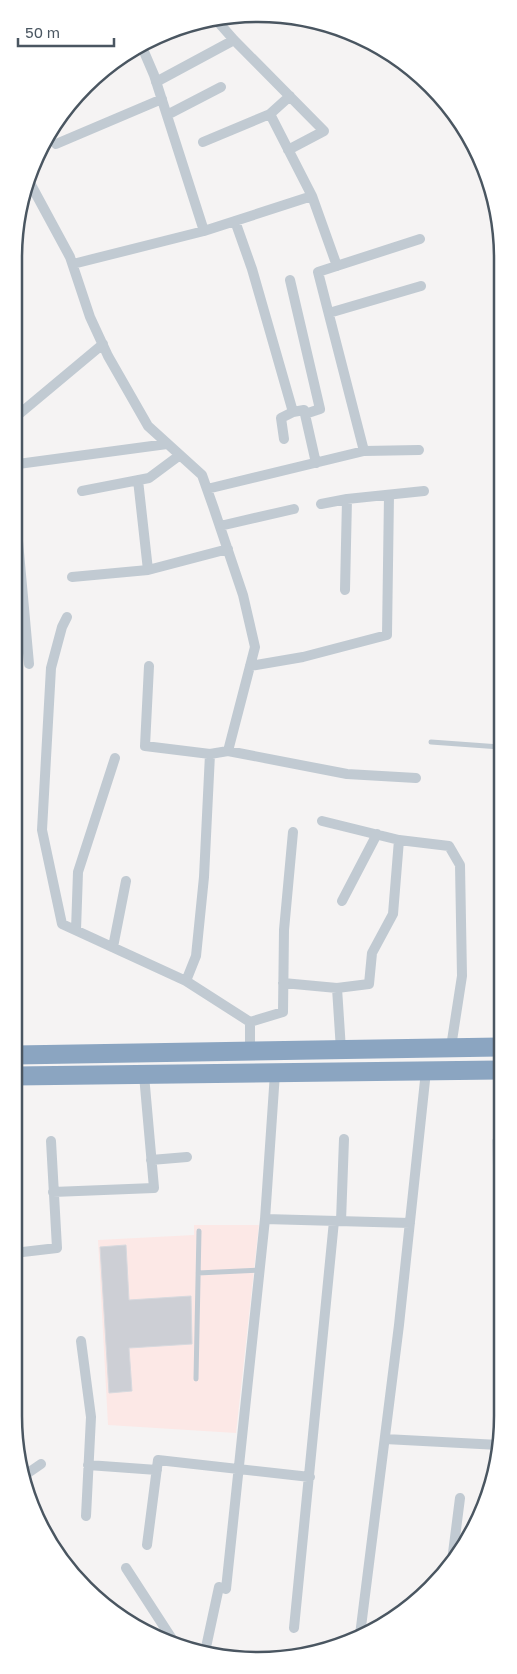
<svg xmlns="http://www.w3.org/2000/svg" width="517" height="1674" viewBox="0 0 517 1674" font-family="'Golos Text',sans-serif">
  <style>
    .medical { fill: #fce8e6 }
    .building { fill: #cdcfd5; stroke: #d7d9de }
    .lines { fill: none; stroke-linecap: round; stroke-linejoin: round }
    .lane { stroke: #c1cad2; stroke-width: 5 }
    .street { stroke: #c1cad2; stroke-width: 10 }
    .highway { stroke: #8ba5c1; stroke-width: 19 }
    .rim { fill: none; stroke: #4a5661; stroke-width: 2.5 }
  </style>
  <rect width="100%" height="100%" fill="#f5f3f3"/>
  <path class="medical" d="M 194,1225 L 259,1225 L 236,1433 L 108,1425 L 98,1240 L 194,1235 Z"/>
  <path class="building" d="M 126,1245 L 129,1300 L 191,1296 L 192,1344 L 129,1348 L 132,1391 L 109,1393 L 100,1247 Z"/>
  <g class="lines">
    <path class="lane" d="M 431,742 L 500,747
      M 497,1245 L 495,1140 L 499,1140
      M 198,1273 L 259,1270
      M 196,1379 L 199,1231"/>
    <path class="street" d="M 219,23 L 234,40 L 324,131 L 288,150
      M 142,47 L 154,75 L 204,231
      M 156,82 L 234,40
      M 270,114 L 312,196 L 337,266
      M 167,115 L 221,87
      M 203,142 L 270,114 L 290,96
      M 56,144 L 162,99
      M 30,183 L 70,257 L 90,317 L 108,356 L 148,426 L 202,475 L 214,509 L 243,595 L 255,647 L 228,751 L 210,754 L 204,877 L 196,956 L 186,981 L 250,1022 L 250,1052
      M 235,221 L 252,269 L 293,412 L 304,410 L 316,463
      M 73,264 L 204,231 L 312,196
      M 290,280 L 320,409 L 305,414
      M 329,313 L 421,286
      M 18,415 L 103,344
      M 284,439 L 281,418 L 293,412
      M 364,451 L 318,272 L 420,239
      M 18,464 L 167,444
      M 138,480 L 148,570
      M 207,489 L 364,451 L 419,450
      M 82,491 L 149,478 L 180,455
      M 321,504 L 347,499 L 424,491
      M 220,526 L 294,509
      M 17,530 L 29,664
      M 72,577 L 148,570 L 228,549
      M 345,590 L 347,499
      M 67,617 L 62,627 L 51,668 L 42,830 L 62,924 L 186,981
      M 149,666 L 145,746 L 210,754
      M 250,666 L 303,657 L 387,635 L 389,495
      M 228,751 L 347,774 L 416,778
      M 322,821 L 399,840 L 449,846 L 460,865 L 462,976 L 451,1047
      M 342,901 L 377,834
      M 76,930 L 78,872 L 115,758
      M 113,947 L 126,881
      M 283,983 L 337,988
      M 250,1022 L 283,1012 L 284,930 L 293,832
      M 341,1050 L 337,988 L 369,984 L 372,953 L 393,914 L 399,840
      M 151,1160 L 187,1157
      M 53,1192 L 154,1188 L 144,1075
      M 265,1219 L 410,1223
      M 341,1221 L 344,1139
      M 14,1253 L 57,1248 L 51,1141
      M 81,1341 L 91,1417 L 86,1516
      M 385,1439 L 499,1445
      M 88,1465 L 157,1470
      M 25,1475 L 41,1464
      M 147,1545 L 158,1460 L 310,1477
      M 452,1561 L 460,1498
      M 126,1568 L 174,1642
      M 294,1628 L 334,1221
      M 360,1635 L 399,1325 L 426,1071
      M 205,1652 L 219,1587 L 226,1589 L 265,1219 L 275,1073"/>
    <path class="highway" d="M 15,1055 L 499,1047
      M 15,1076 L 499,1070"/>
  </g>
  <path d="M0 0H517V1674H0ZM258 22H258A236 236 0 0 1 494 258V1416A236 236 0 0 1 258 1652H258A236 236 0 0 1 22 1416V258A236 236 0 0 1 258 22Z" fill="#fff" fill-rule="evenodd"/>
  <path class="rim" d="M258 22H258A236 236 0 0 1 494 258V1416A236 236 0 0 1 258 1652H258A236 236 0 0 1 22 1416V258A236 236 0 0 1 258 22Z"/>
  <path d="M18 38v8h96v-8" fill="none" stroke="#4a5661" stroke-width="2.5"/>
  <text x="25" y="38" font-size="15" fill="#4a5661" stroke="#ffffff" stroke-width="4" paint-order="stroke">50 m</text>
</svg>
